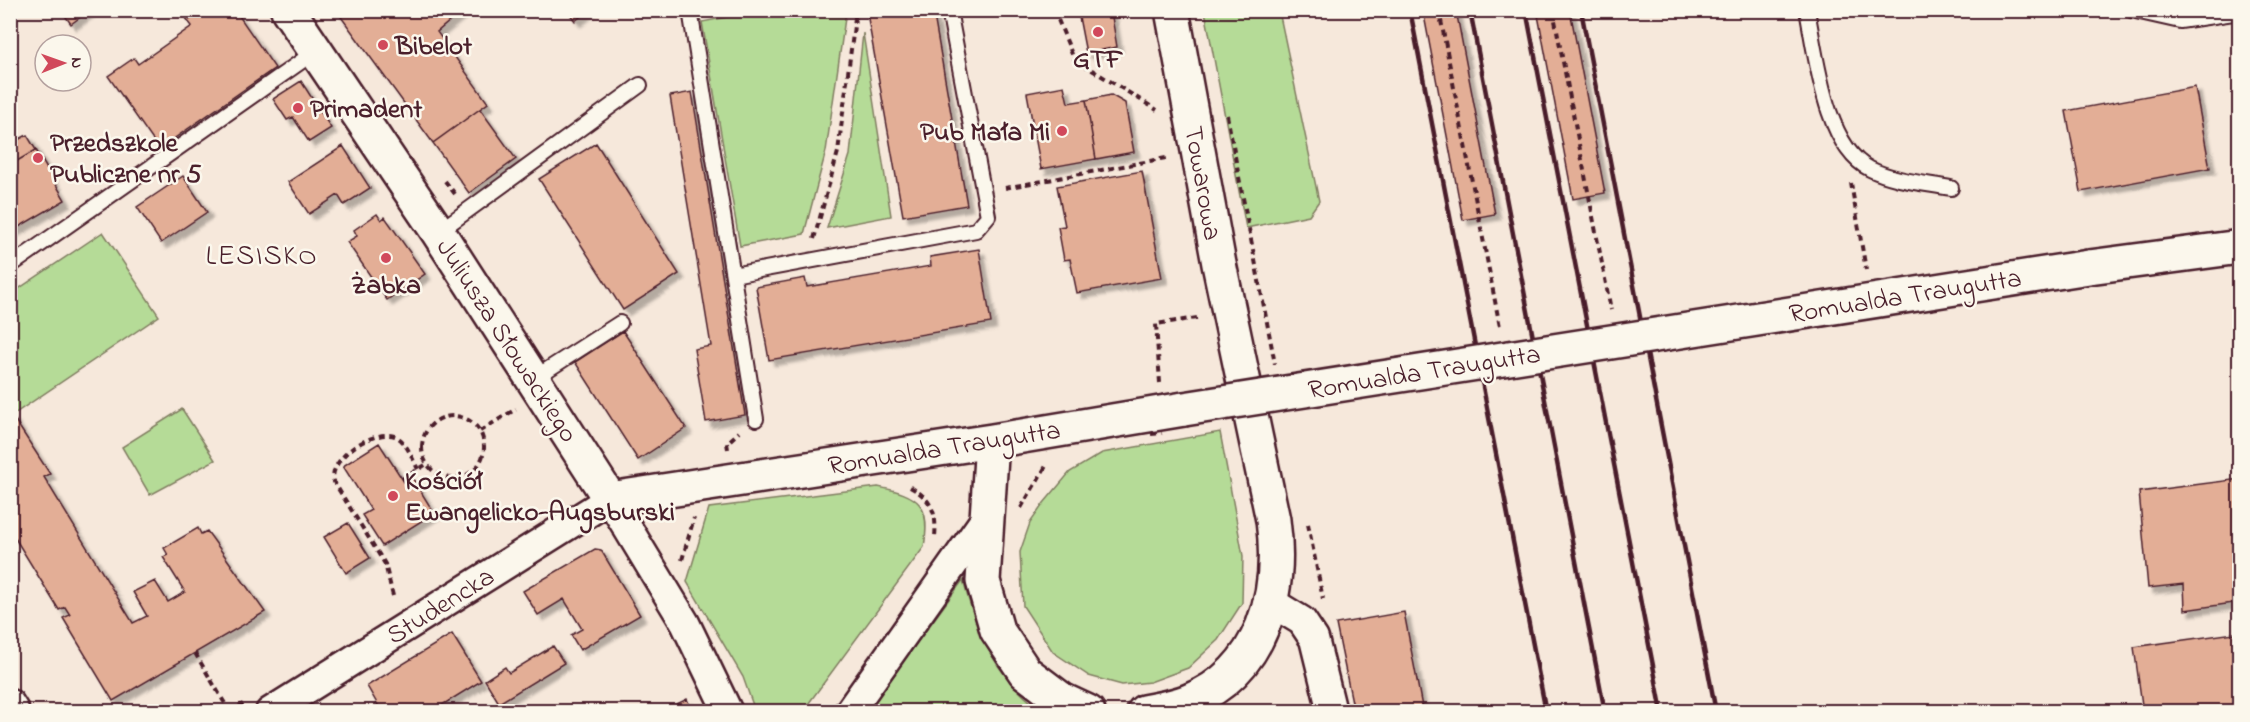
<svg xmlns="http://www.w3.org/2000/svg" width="2250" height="722" viewBox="0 0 2250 722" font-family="'Indie Flower',sans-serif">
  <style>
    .green { fill: #b5db97; stroke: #807d61; stroke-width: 1.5 }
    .building { fill: #e3ae96; stroke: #4a1f2b; stroke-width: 1.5; filter: url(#shadow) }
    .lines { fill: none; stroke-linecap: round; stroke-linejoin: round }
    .lane-casing { stroke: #4a1f2b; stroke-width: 18 }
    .street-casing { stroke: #4a1f2b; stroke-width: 33 }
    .secondary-casing { stroke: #4a1f2b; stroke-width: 38 }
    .path { stroke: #4a1f2b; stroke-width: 4; stroke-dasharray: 6 4.5; stroke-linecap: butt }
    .lane { stroke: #fbf7ec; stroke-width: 14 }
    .street { stroke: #fbf7ec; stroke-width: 28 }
    .secondary { stroke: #fbf7ec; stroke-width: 33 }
    .rail { stroke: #4a1f2b; stroke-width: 4.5 }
    .secondary-bridge-casing { stroke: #4a1f2b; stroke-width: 38; stroke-linecap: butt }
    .path-bridge { stroke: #4a1f2b; stroke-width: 4; stroke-dasharray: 6 4.5; stroke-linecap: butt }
    .secondary-bridge { stroke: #fbf7ec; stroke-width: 33 }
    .poi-dot { fill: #d1495b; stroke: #fbf7ec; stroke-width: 2 }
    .labels { text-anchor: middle; stroke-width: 5; stroke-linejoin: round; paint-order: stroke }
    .poi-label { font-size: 27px; font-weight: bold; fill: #4a1f2b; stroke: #fbf7ec; text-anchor: start }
    .street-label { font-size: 27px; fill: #4a1f2b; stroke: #fbf7ec }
    .neighbourhood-label { font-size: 28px; letter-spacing: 1.5px; fill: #4a1f2b; stroke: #fbf7ec }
  </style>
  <defs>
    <filter id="shadow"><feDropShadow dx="5.5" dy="5.5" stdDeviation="1.5" flood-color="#0004"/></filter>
  </defs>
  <rect width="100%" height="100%" fill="#f6e8db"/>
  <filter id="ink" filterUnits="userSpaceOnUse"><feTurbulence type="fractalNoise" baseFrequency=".0167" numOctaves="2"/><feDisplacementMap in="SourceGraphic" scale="12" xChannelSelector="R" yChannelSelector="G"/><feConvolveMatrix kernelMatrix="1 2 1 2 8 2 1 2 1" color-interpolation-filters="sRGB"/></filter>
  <g filter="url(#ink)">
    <path class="green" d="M 763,10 L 846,11 L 826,151 L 804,234 L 740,246 L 702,22 Z
      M 1205,11 L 1279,11 L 1319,201 L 1309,215 L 1246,228 Z
      M 863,33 L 891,216 L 827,228 L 850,155 Z
      M 103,232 L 159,316 L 11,416 L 11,294 Z
      M 182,409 L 215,460 L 150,495 L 122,447 Z
      M 1220,432 L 1243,556 L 1242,603 L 1218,640 L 1188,668 L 1150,682 L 1122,685 L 1089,676 L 1053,652 L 1023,606 L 1020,552 L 1030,523 L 1044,503 L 1070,472 L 1102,453 Z
      M 878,487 C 920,495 931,505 924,547 L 803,711 L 755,711 L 743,677 L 687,582 L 709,508 Z
      M 963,580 C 978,636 995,676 1042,711 L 866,712 Z"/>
    <path class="building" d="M 61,10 L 90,10 L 71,24 Z
      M 181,10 L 202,10 L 188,21 Z
      M 202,10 L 235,10 L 275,68 L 159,149 L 108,76 L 134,58 L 138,64 L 192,26 L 188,21 Z
      M 336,10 L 463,10 L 437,32 L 488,103 L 433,143 Z
      M 567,10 L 589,10 L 575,21 Z
      M 879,10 L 933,10 L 967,205 L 903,216 L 867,13 Z
      M 1423,10 L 1456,10 L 1495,214 L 1463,220 Z
      M 1537,10 L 1570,10 L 1605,193 L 1573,199 Z
      M 1111,11 L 1117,47 L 1086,53 L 1079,17 Z
      M 301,81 L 331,128 L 309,142 L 293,117 L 287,120 L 273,99 Z
      M 1064,86 L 1068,103 L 1086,100 L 1096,159 L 1041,169 L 1027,93 Z
      M 2195,87 L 2210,168 L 2081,192 L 2066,111 Z
      M 692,92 L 745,415 L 706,422 L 694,349 L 711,346 L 670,96 Z
      M 1111,95 L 1125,103 L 1134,152 L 1096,159 L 1086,100 Z
      M 480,109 L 516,159 L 469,193 L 433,143 Z
      M 27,135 L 36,150 L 10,165 L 10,144 Z
      M 596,143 L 679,274 L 623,310 L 539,179 Z
      M 343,146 L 370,188 L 344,205 L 338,195 L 309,214 L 288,182 Z
      M 36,150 L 65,200 L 12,231 L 10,165 Z
      M 1142,171 L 1162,278 L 1077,293 L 1070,259 L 1064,260 L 1058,227 L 1065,226 L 1057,186 Z
      M 183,176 L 207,212 L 161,243 L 137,207 Z
      M 377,214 L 381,220 L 385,217 L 425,274 L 387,300 L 347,242 L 357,236 L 354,230 Z
      M 979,249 L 991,323 L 769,360 L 756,287 L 805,278 L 807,287 L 931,266 L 930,257 Z
      M 623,331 L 686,428 L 638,460 L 575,362 Z
      M 13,417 L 50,474 L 44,477 L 133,623 L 147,616 L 133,592 L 155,581 L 168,602 L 185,592 L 163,557 L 168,555 L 164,548 L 198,528 L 201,534 L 207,531 L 265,612 L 113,701 L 63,618 L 70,615 L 65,607 L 59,610 L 10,530 L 10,419 Z
      M 379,443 L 404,482 L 412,477 L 434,513 L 382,546 L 362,515 L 371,510 L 343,466 Z
      M 2240,479 L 2240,602 L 2185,610 L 2184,584 L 2148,588 L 2139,492 Z
      M 348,523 L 370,558 L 346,573 L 324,537 Z
      M 595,549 L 601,550 L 640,615 L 580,650 L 571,635 L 582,629 L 564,599 L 538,615 L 523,591 Z
      M 1404,612 L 1423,712 L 1354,712 L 1336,624 Z
      M 2234,633 L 2240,673 L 2240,712 L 2143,712 L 2134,647 Z
      M 452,634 L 481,681 L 431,712 L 382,712 L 367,686 Z
      M 553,646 L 564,663 L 499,703 L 485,680 L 505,667 L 509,673 Z
      M 687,699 L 693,712 L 661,712 Z"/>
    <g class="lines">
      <g class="lane-casing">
        <path id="lane" d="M 690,10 L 756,419
          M 1807,10 C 1816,55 1825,147 1870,169 C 1894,181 1925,183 1951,188
          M 2131,10 L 2180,21 L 2240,12
          M 438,232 L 640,85
          M 10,266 L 316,51
          M 733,275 L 976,230 L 988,216 L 949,10
          M 533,379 L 620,323"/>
      </g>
      <g class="street-casing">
        <path id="street" d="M 1271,602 L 1302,621 L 1314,639 L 1332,712
          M 10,704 L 15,712
          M 270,712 L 610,499 L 685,623 L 728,712
          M 849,712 L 986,518"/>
      </g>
      <g class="secondary-casing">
        <path id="secondary" d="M 288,10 L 438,232 L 610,499 L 992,441 L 1184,409
          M 2089,267 L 2240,247
          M 992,441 L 983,581 L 997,630 L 1025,672 L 1062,700 L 1088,712
          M 1144,712 C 1159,709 1174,707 1189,701 C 1263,671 1283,592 1273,520 L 1219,264 L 1172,10"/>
      </g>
      <path class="path" d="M 1054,10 L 1074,59 L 1157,110
        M 1439,10 L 1500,327
        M 1553,10 L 1611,310
        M 1227,115 L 1275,364
        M 445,181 L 455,194
        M 1851,183 L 1866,270
        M 1005,188 L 1166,158
        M 814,239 L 838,152 L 856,10
        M 1160,383 L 1156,324 L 1197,318
        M422 447a31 31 0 1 1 62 0a31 31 0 1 1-62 0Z
        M 480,431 L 516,409
        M 728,449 L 727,443 L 739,432
        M 402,479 L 427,464
        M 910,487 C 932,499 937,513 935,537
        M 1021,508 L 1046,466
        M 1308,524 L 1323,599
        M 682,560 L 694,518
        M 393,596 L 385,564 L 334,482 C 326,456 384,422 401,440 C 408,447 413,460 418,469
        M 195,653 L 230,712
        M 230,712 L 243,704"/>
      <use href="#lane" class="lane"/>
      <use href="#street" class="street"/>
      <use href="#secondary" class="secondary"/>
      <path class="rail" d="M 1410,10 L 1546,712
        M 1470,10 L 1605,712
        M 1526,10 L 1662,712
        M 1581,10 L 1716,712"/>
      <g class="secondary-bridge-casing">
        <path id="secondary-bridge" d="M 1184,409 L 2089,267"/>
      </g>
      <path class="path-bridge" d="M 1151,434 L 1162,433"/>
      <use href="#secondary-bridge" class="secondary-bridge"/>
    </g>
  </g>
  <g class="poi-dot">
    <circle cx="1098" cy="32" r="6"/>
    <circle cx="383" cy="45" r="6"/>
    <circle cx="298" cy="108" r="6"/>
    <circle cx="1062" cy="131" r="6"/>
    <circle cx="38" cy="158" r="6"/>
    <circle cx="386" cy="258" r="6"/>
    <circle cx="393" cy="496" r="6"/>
  </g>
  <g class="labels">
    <g class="poi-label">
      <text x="395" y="54">Bibelot</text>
      <text x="1098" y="67" text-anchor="middle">GTF</text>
      <text x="310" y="117">Primadent</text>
      <text x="1050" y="140" text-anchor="end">Pub Mała Mi</text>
      <text x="50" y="151">Przedszkole<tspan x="50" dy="31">Publiczne nr 5</tspan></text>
      <text x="386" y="293" text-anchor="middle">Żabka</text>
      <text x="405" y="489">Kościół<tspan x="405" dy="31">Ewangelicko-Augsburski</tspan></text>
    </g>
    <g class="street-label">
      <text transform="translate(1204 183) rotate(80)" y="9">Towarowa</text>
      <text transform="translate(1905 295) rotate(-9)" y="9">Romualda Traugutta</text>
      <text transform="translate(508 340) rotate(57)" y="9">Juliusza Słowackiego</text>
      <text transform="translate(1424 371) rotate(-9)" y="9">Romualda Traugutta</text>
      <text transform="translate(944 447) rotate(-9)" y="9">Romualda Traugutta</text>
      <text transform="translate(440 605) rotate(-32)" y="9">Studencka</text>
    </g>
    <g class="neighbourhood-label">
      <text x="262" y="264">LESISKO</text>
    </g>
  </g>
  <rect width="2250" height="722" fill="none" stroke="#fbf7ec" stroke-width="36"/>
  <rect x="18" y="18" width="2214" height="686" fill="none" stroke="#4a1f2b" stroke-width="2" filter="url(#ink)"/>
  <g transform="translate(63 63) rotate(89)"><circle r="28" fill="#fbf7ec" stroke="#b4a19f" stroke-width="1.5"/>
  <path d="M0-4.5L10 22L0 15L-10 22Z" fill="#d1495b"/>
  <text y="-9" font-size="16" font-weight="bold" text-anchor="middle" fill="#4a1f2b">N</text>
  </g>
</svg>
